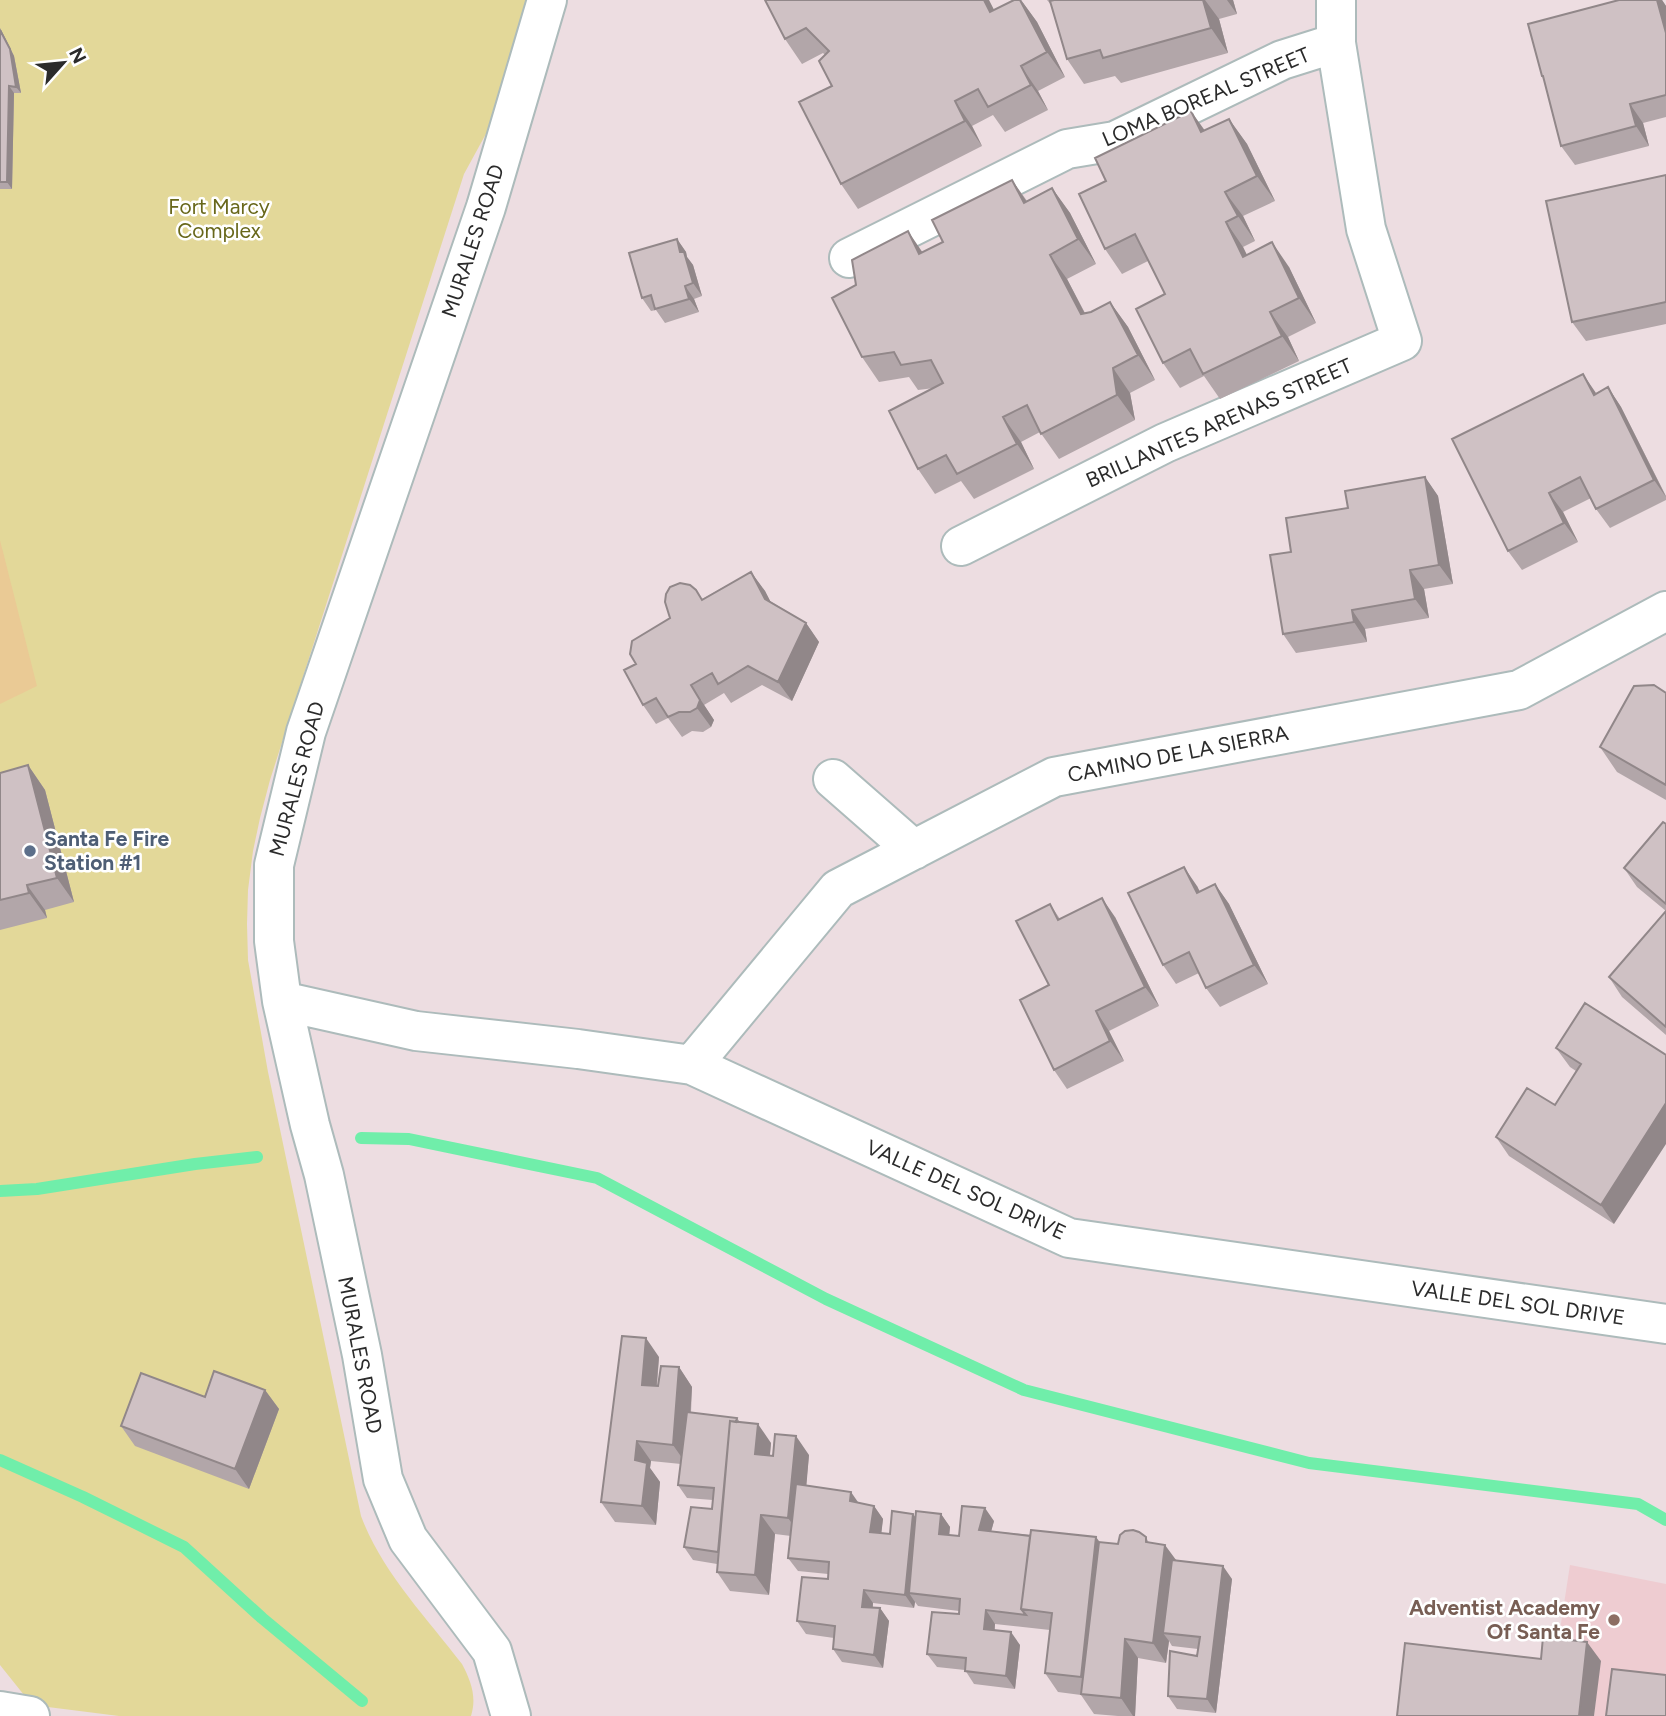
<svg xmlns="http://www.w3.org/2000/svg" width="1666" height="1716" viewBox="0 0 1666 1716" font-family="Figtree,sans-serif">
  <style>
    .education { fill: #eeccd1 }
    .green { fill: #e3d899 }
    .pitch { fill: #eaca95 }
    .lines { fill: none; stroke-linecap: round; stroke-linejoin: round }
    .stream { stroke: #70eeaa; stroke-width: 12 }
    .minor-casing { stroke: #adbbbb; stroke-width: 42 }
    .minor { stroke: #fff; stroke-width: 38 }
    .wall { fill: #b2a6a9 }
    .shaded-wall { fill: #918789 }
    .building { fill: #cfc1c4; stroke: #918789; stroke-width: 2 }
    .service-dot { fill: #5c6f8a; stroke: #fff; stroke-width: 2.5 }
    .education-dot { fill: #8d6e63; stroke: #fff; stroke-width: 2.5 }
    .labels { text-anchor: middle; stroke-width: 5; stroke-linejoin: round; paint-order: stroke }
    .street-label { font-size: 21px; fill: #2b2b2b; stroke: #fff }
    .park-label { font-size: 21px; fill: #68671a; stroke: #fff }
    .service-label { font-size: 21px; font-weight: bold; fill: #4e5e75; stroke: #fff; text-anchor: start }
    .education-label { font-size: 21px; font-weight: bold; fill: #785e54; stroke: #fff; text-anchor: end }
  </style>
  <rect width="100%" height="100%" fill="#eddde1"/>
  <path class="education" d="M 1570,1565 L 1666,1584 L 1666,1716 L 1594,1716 L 1600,1661 L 1556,1656 Z"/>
  <path class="green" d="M 0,0 L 529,0 L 512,86 L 464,174 L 270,780 L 260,818 L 253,851 L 248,890 L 247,924 L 248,960 L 268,1072 L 361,1516 C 382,1572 426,1617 462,1664 C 471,1681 477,1697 471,1716 L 119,1716 L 32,1705 L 0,1665 Z"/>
  <path class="pitch" d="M 0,540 L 37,686 L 0,704 Z"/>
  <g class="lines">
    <path class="stream" d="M 361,1138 L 409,1139 L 597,1178 L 826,1299 L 1024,1390 L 1309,1463 L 1638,1504 L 1666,1520
      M 0,1191 L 37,1189 L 195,1164 L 257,1157
      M 0,1460 L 83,1497 L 184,1547 L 262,1618 L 362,1701"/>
    <g class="minor-casing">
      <path id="minor" d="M 849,258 L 1067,149 L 1115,141 L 1282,60 L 1336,43
        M 961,546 L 1165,443 L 1402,341 L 1366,229 L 1336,43 L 1336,0
        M 833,779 L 914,850
        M 282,1001 L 416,1031 L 578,1049 L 692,1065 L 1069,1238 L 1666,1324
        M 692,1065 L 838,889 L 1054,777 L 1519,690 L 1666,611
        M 0,1711 L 30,1716
        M 511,1716 L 492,1651 L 408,1539 L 383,1479 L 362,1355 L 324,1175 L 310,1125 L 282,1001 L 274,941 L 274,865 L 306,732 L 486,207 L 547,0"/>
    </g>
    <use href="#minor" class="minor"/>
  </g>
  <path class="wall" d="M 765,0 L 994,10 L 1021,0 L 1037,22 L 1065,77 L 1038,91 L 1048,110 L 1005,132 L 993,115 L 972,126 L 982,146 L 858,209 L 841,184 L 832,86 L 825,55 L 823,53 L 802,64 L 785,39 Z
    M 1047,0 L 1233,0 L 1237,14 L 1219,19 L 1228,53 L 1121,83 L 1115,76 L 1084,84 L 1067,59 L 1052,6 Z
    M 1619,0 L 1662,0 L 1666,6 L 1666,117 L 1643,123 L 1649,146 L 1575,165 L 1561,146 L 1544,80 L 1542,76 Z
    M 0,28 L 14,56 L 21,93 L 14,93 L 12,189 L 0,189 Z
    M 1229,119 L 1247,144 L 1275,201 L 1243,216 L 1255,241 L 1243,247 L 1247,255 L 1289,267 L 1316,323 L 1288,337 L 1299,361 L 1220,399 L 1204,376 L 1180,388 L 1163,363 L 1165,294 L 1148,261 L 1122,274 L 1105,249 L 1205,131 Z
    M 1666,175 L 1666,324 L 1586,341 L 1572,322 Z
    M 1012,180 L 1027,201 L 1052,188 L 1070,213 L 1096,264 L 1067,279 L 1085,313 L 1091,312 L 1110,302 L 1128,327 L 1155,380 L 1130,393 L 1135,420 L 1059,459 L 1040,432 L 1021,442 L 1034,469 L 974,499 L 961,481 L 935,494 L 918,469 L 934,388 L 918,390 L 909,377 L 879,382 L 862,357 L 923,252 L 943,242 Z
    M 677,239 L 686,252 L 687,257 L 693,265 L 702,296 L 694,299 L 699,312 L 665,323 L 656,310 L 651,311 L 642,298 Z
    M 1608,387 L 1621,407 L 1666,496 L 1666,500 L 1610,528 L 1596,509 L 1591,498 L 1563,512 L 1578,542 L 1522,570 L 1508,551 L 1596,393 Z
    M 1425,477 L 1438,496 L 1453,584 L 1424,589 L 1429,618 L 1365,629 L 1367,642 L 1296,653 L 1283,634 L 1348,508 Z
    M 751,572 L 765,591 L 770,601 L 806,623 L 819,642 L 792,701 L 762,685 L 731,703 L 724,693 L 704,705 L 714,720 L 711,727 L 703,732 L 692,731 L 682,737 L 668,718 L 656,724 L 643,705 L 636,664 L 702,599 Z
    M 1666,693 L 1666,800 L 1617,772 L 1600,747 Z
    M 28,765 L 45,790 L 74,902 L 45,910 L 47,918 L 0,930 L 0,773 Z
    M 1666,824 L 1666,1035 L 1622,997 L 1609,977 L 1666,911 L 1637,887 L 1624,868 Z
    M 1215,884 L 1229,904 L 1268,984 L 1220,1007 L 1206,988 L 1199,973 L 1176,984 L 1163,965 L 1197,886 L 1200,892 Z
    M 1050,904 L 1060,919 L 1115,917 L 1159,1006 L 1109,1031 L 1124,1061 L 1067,1089 L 1054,1070 L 1049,985 Z
    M 1585,1003 L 1614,1224 L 1509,1156 L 1496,1137 L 1555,1105 L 1576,1071 L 1570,1067 L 1556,1048 Z
    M 659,1357 L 657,1386 L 658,1386 L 679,1367 L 692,1387 L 691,1413 L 737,1418 L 740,1422 L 771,1443 L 770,1455 L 809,1455 L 806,1485 L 859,1503 L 874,1506 L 883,1519 L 881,1533 L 890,1534 L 913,1514 L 916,1518 L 941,1514 L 950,1527 L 949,1535 L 959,1536 L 994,1521 L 991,1531 L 1118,1544 L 1146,1537 L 1149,1543 L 1176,1561 L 1232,1579 L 1216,1713 L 1177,1709 L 1168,1696 L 1197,1656 L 1198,1649 L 1172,1646 L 1169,1641 L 1166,1663 L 1138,1658 L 1135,1716 L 1118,1716 L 1094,1714 L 1081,1695 L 1058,1692 L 1045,1673 L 1050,1630 L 995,1624 L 995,1630 L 1020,1645 L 1015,1689 L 974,1684 L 965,1670 L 937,1667 L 927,1654 L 959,1614 L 959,1611 L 918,1606 L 915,1602 L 914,1608 L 873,1603 L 873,1607 L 880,1608 L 889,1621 L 883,1668 L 842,1662 L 833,1649 L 834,1638 L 806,1634 L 797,1621 L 828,1579 L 828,1574 L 798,1571 L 788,1558 L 791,1536 L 775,1534 L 769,1595 L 730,1591 L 717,1572 L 717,1564 L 693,1560 L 684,1547 L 712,1509 L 713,1500 L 687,1498 L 678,1485 L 681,1464 L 651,1461 L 650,1468 L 660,1482 L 656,1525 L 615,1522 L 601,1502 Z
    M 265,1390 L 279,1409 L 249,1489 L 135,1446 L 121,1426 L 205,1397 Z"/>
  <path class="shaded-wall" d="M 984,0 L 989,0 L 1008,37 L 990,12 Z
    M 1021,0 L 1037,22 L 1065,77 L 1047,52 Z
    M 1203,0 L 1205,0 L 1219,19 L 1228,53 L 1211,28 Z
    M 1227,0 L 1233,0 L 1237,14 Z
    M 1657,0 L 1662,0 L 1666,6 L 1666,33 Z
    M 0,28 L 14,56 L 21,93 L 16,87 Z
    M 1021,66 L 1038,91 L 1048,110 L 1031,85 Z
    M 9,86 L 14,93 L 12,189 L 7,182 Z
    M 955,101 L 972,126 L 982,146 L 965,121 Z
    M 1630,104 L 1643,123 L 1649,146 L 1636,126 Z
    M 1191,111 L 1208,135 L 1201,132 Z
    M 1229,119 L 1247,144 L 1275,201 L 1257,176 Z
    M 1012,180 L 1029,205 L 1024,203 Z
    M 1052,188 L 1070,213 L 1096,264 L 1078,239 Z
    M 1225,192 L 1243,216 L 1255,241 L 1238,216 Z
    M 1226,222 L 1243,247 L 1260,282 L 1243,257 Z
    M 908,231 L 925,256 L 919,254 Z
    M 677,239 L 686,252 L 687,257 L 693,265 L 702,296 L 693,283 L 680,252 Z
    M 1272,242 L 1289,267 L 1316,323 L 1299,298 Z
    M 1050,255 L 1067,279 L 1098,339 L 1081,314 Z
    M 685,286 L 694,299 L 699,312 L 689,299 Z
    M 1110,302 L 1128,327 L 1155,380 L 1138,355 Z
    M 1270,312 L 1288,337 L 1299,361 L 1282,336 Z
    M 1113,368 L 1130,393 L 1135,420 L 1117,395 Z
    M 1583,374 L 1596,393 L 1594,395 Z
    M 1608,387 L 1621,407 L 1666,497 L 1654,480 Z
    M 1003,417 L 1021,442 L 1034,469 L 1017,444 Z
    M 1425,477 L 1438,496 L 1453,584 L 1439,565 Z
    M 1549,493 L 1563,512 L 1578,542 L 1564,523 Z
    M 1410,570 L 1424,589 L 1429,618 L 1415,599 Z
    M 751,572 L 765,591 L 779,618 L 765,599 Z
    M 1352,610 L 1365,629 L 1367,642 L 1354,622 Z
    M 806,623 L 819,642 L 792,701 L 778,682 Z
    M 691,685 L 714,720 L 711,727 L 697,708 Z
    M 28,765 L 45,790 L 74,902 L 57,878 Z
    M 1184,867 L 1197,886 L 1210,913 L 1197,893 Z
    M 1215,884 L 1229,904 L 1268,984 L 1254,965 Z
    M 27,885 L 45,910 L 47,918 L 29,893 Z
    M 1102,898 L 1115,917 L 1159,1006 L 1145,987 Z
    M 1096,1011 L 1109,1031 L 1124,1061 L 1110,1041 Z
    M 1666,1103 L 1666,1144 L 1614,1224 L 1601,1205 Z
    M 646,1338 L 659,1357 L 655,1404 L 642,1385 Z
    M 679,1367 L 692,1387 L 687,1465 L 673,1445 Z
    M 265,1390 L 279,1409 L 249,1489 L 235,1469 Z
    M 758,1424 L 771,1443 L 768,1474 L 755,1454 Z
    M 796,1436 L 809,1455 L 802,1537 L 788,1518 Z
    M 637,1441 L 651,1461 L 650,1468 L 660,1482 L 656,1525 L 642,1506 L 635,1460 Z
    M 851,1492 L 860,1505 L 850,1501 Z
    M 874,1506 L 883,1519 L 880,1545 L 870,1532 Z
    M 985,1508 L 994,1521 L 988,1543 L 979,1530 Z
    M 913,1514 L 922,1527 L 909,1593 L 915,1602 L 914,1608 L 905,1595 Z
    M 941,1514 L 950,1527 L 948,1547 L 939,1534 Z
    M 761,1515 L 775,1534 L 769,1595 L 755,1575 Z
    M 1096,1537 L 1110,1556 L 1094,1696 L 1081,1677 Z
    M 1165,1545 L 1179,1564 L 1163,1633 L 1169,1641 L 1166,1663 L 1153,1643 Z
    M 1223,1566 L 1232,1579 L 1216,1713 L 1207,1699 Z
    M 864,1590 L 873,1603 L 871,1620 L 862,1607 Z
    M 880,1608 L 889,1621 L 883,1668 L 874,1655 Z
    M 986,1610 L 995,1624 L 993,1642 L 984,1629 Z
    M 1011,1632 L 1020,1645 L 1015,1689 L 1006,1676 Z
    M 1125,1639 L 1138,1658 L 1135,1716 L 1133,1716 L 1121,1698 Z
    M 1587,1642 L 1601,1661 L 1594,1716 L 1579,1716 Z"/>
  <path class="building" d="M 765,0 L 984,0 L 990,12 L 1014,0 L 1020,0 L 1047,52 L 1021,66 L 1031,85 L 988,107 L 978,89 L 955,101 L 965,121 L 841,184 L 799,102 L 832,86 L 819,61 L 829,51 L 806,28 L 785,39 Z
    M 1054,0 L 1203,0 L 1211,28 L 1103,58 L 1100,50 L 1067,59 L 1050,1 Z
    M 1619,0 L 1657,0 L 1666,33 L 1666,95 L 1630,104 L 1636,126 L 1561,146 L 1543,76 L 1542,76 L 1528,24 Z
    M 0,30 L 10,49 L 16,87 L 9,86 L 7,182 L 0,182 Z
    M 1191,111 L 1201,132 L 1229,119 L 1257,176 L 1225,192 L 1238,216 L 1226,222 L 1243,257 L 1272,242 L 1299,298 L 1270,312 L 1282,336 L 1203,374 L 1190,349 L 1163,363 L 1136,309 L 1165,294 L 1135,234 L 1105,249 L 1079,194 L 1106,181 L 1095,158 Z
    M 1666,175 L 1666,302 L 1572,322 L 1546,201 Z
    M 1012,180 L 1024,203 L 1052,188 L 1078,239 L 1050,255 L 1081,314 L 1091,312 L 1110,302 L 1138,355 L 1113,368 L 1117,395 L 1041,434 L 1027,405 L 1003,417 L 1017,444 L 957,474 L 946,455 L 918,469 L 889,411 L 943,383 L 931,360 L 901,365 L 894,352 L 862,357 L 832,298 L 856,285 L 852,260 L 908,231 L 919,254 L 943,242 L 932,220 Z
    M 677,239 L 680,252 L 684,252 L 693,283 L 685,286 L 689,299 L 655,309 L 651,295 L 642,298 L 629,253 Z
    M 1583,374 L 1594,395 L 1608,387 L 1654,480 L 1596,509 L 1580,477 L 1549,493 L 1564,523 L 1508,551 L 1452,439 Z
    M 1425,477 L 1439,565 L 1410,570 L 1415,599 L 1352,610 L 1354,622 L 1283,634 L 1270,555 L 1291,552 L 1286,518 L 1348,508 L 1345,491 Z
    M 751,572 L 765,599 L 806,623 L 778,682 L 748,666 L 718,684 L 712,673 L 691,685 L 700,700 L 697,708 L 690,712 L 679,712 L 668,717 L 656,698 L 643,705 L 624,670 L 636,664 L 630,654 L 632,641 L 670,618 L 665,602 L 666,594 L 670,587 L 680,583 L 690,585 L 696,590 L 702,600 Z
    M 1654,685 L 1666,693 L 1666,785 L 1600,747 L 1634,686 Z
    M 28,765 L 57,878 L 27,885 L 29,893 L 0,900 L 0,773 Z
    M 1663,822 L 1666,824 L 1666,904 L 1624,868 Z
    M 1184,867 L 1197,893 L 1215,884 L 1254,965 L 1206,988 L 1189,952 L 1163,965 L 1128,893 Z
    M 1102,898 L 1145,987 L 1096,1011 L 1110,1041 L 1054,1070 L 1020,1000 L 1049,985 L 1016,921 L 1050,904 L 1058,920 Z
    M 1666,911 L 1666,1027 L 1609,977 Z
    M 1585,1003 L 1666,1055 L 1666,1103 L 1601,1205 L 1496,1137 L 1527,1088 L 1555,1105 L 1581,1064 L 1556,1048 Z
    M 622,1336 L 646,1338 L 642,1385 L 658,1386 L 661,1366 L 679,1367 L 673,1445 L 637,1441 L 635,1460 L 647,1463 L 642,1506 L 601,1502 Z
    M 214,1371 L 265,1390 L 235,1469 L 121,1426 L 141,1373 L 205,1397 Z
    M 687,1412 L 737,1418 L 736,1422 L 730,1421 L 718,1552 L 684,1547 L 691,1507 L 712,1509 L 714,1488 L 678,1485 Z
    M 730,1421 L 758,1424 L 755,1454 L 773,1456 L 775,1434 L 796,1436 L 788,1518 L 761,1515 L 755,1575 L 717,1572 Z
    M 796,1484 L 851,1492 L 850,1501 L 874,1506 L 870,1532 L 890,1534 L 892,1511 L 913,1514 L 905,1595 L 864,1590 L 862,1607 L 880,1608 L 874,1655 L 833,1649 L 835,1626 L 797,1621 L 802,1577 L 828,1579 L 829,1562 L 788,1558 Z
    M 962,1506 L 985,1508 L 979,1530 L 1030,1536 L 1021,1609 L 1026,1615 L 986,1610 L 984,1629 L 1011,1632 L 1006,1676 L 965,1671 L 966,1658 L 927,1654 L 932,1612 L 959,1614 L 960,1599 L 909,1593 L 916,1511 L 941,1514 L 939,1534 L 959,1536 Z
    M 1031,1530 L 1096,1537 L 1081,1677 L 1045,1673 L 1052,1613 L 1021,1609 Z
    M 1133,1530 L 1139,1532 L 1146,1537 L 1146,1542 L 1165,1545 L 1153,1643 L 1125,1639 L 1121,1698 L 1081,1694 L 1099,1542 L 1118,1544 L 1120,1535 L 1125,1531 Z
    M 1172,1560 L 1223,1566 L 1207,1699 L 1168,1696 L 1170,1651 L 1197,1656 L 1200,1637 L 1163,1633 Z
    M 1543,1637 L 1587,1642 L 1579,1716 L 1397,1716 L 1405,1643 L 1541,1659 Z
    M 1612,1669 L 1666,1675 L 1666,1716 L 1606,1716 Z"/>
  <circle class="service-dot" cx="30" cy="851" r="7"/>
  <circle class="education-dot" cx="1614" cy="1620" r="7"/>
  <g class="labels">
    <g class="street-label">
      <text transform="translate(1206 97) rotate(-23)" y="7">LOMA BOREAL STREET</text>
      <text transform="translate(473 241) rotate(-72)" y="7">MURALES ROAD</text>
      <text transform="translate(1219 423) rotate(-24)" y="7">BRILLANTES ARENAS STREET</text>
      <text transform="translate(1178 754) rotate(-11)" y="7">CAMINO DE LA SIERRA</text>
      <text transform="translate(297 779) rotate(-75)" y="7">MURALES ROAD</text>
      <text transform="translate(966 1190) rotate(24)" y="7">VALLE DEL SOL DRIVE</text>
      <text transform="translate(1518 1303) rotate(8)" y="7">VALLE DEL SOL DRIVE</text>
      <text transform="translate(360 1355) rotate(79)" y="7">MURALES ROAD</text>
    </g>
    <g class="park-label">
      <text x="219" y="214">Fort Marcy<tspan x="219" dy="24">Complex</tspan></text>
    </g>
    <g class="service-label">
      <text x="44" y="846">Santa Fe Fire<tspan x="44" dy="24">Station #1</tspan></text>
    </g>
    <g class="education-label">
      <text x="1600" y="1615">Adventist Academy<tspan x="1600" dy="24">Of Santa Fe</tspan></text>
    </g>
  </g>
  <g transform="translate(63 63) rotate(63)" stroke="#ffffff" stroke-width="5" paint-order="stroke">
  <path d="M0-5L12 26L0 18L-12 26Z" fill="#2b2b2b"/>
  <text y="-10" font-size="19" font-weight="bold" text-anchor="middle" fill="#2b2b2b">N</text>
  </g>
</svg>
